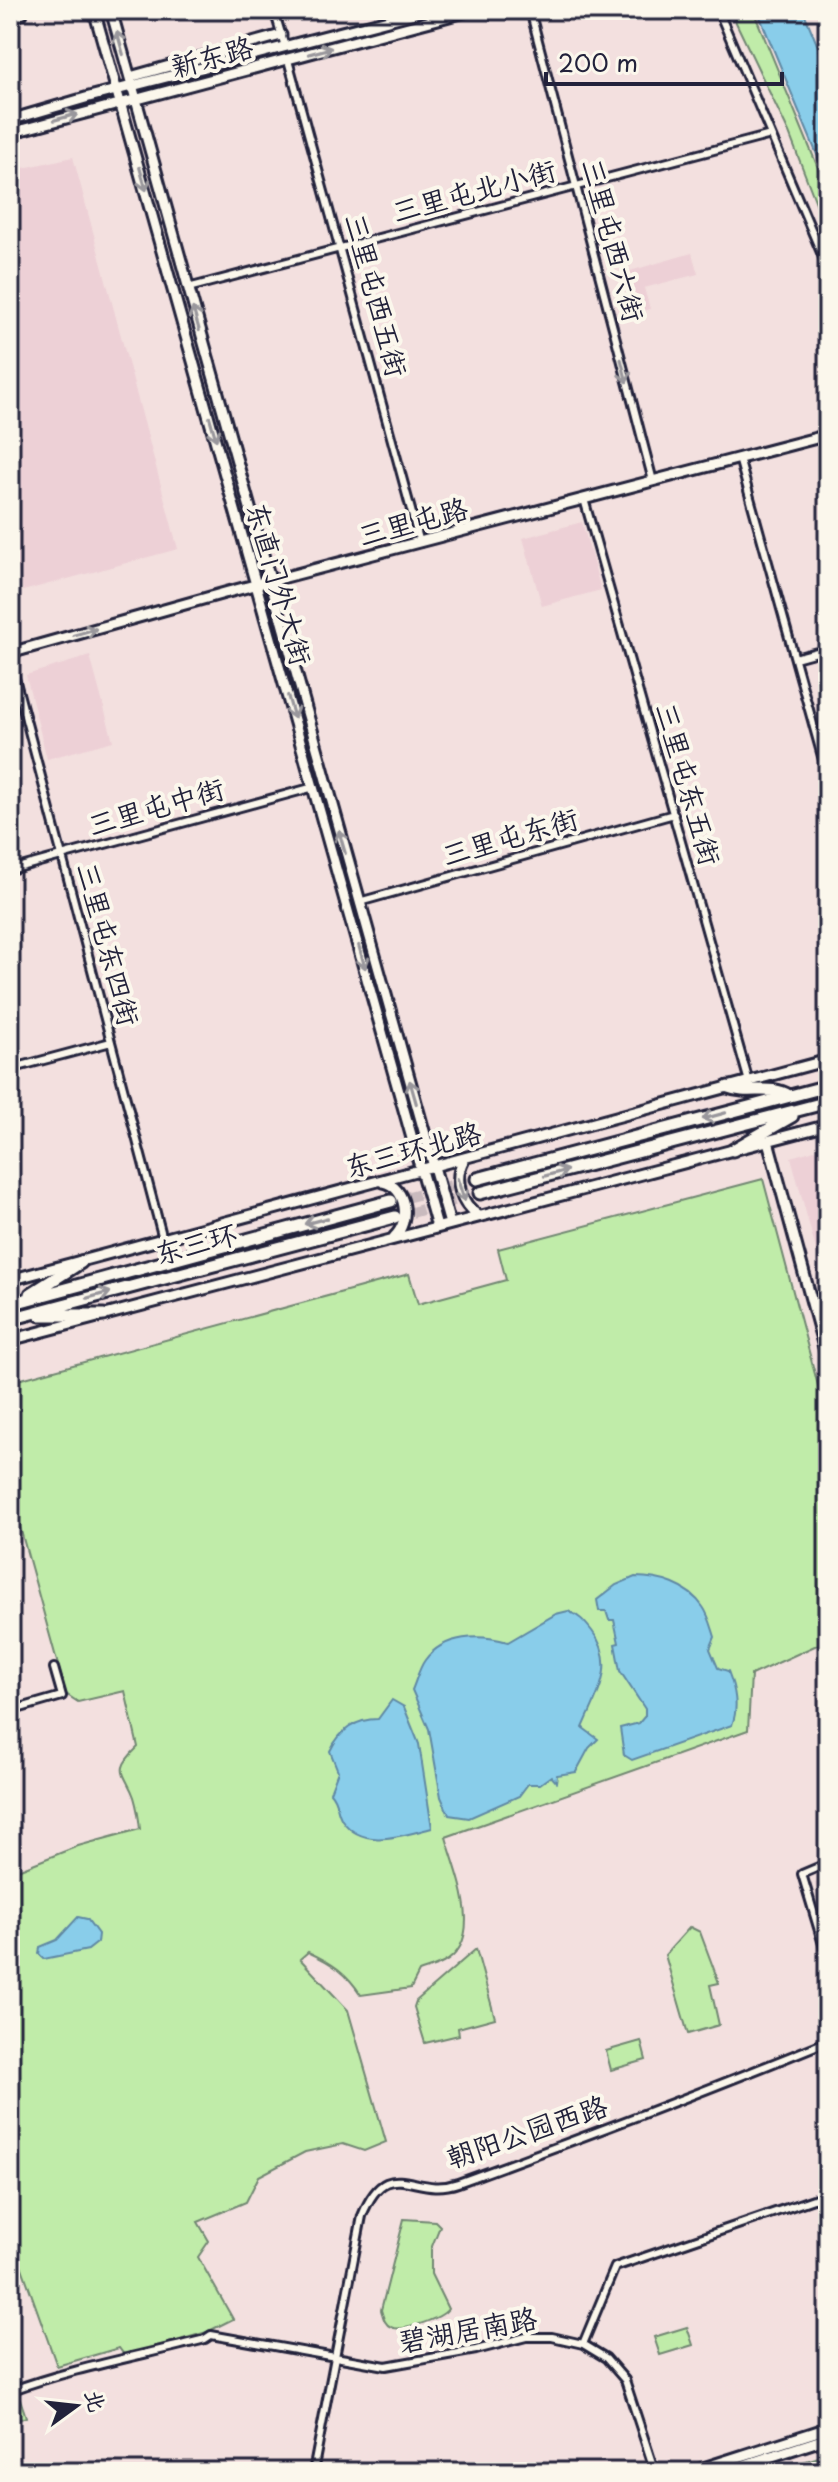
<svg xmlns="http://www.w3.org/2000/svg" width="838" height="2482" viewBox="0 0 838 2482" font-family="'Playpen Sans','LXGW WenKai TC',sans-serif">
  <style>
    .built { fill: #edd0d6 }
    .green { fill: #c0eca9; stroke: #718772; stroke-width: 2 }
    .water { fill: #89cdea; stroke: #6089a4; stroke-width: 2 }
    .lines { fill: none; stroke-linecap: round; stroke-linejoin: round }
    .highway-tunnel { stroke: #c9babe; stroke-width: 11; stroke-dasharray: 11 5.5; stroke-linecap: butt }
    .street-casing { stroke: #22223b; stroke-width: 12 }
    .secondary-casing { stroke: #22223b; stroke-width: 15 }
    .highway-casing { stroke: #22223b; stroke-width: 17 }
    .street { stroke: #fbf7ec; stroke-width: 6 }
    .secondary { stroke: #fbf7ec; stroke-width: 9 }
    .highway { stroke: #fbf7ec; stroke-width: 11 }
    .oneway { stroke: #99979c }
    .labels { text-anchor: middle; stroke-width: 8; stroke-linejoin: round; paint-order: stroke }
    .street-label { font-size: 28px; fill: #22223b; stroke: #fbf7ec }
  </style>
  <rect width="100%" height="100%" fill="#f3e0df"/>
  <filter id="ink" filterUnits="userSpaceOnUse"><feTurbulence type="fractalNoise" baseFrequency=".0125" numOctaves="2"/><feDisplacementMap in="SourceGraphic" scale="16" xChannelSelector="R" yChannelSelector="G"/><feConvolveMatrix kernelMatrix="1 2 1 2 8 2 1 2 1" color-interpolation-filters="sRGB"/></filter>
  <g filter="url(#ink)">
    <path class="built" d="M 73,157 L 178,549 L 23,591 L 10,538 L 10,171 Z
      M 692,253 L 698,274 L 644,288 L 650,309 L 634,314 L 623,273 Z
      M 582,522 L 601,590 L 542,606 L 523,538 Z
      M 90,656 L 113,741 L 47,759 L 26,675 Z
      M 828,1146 L 828,1295 L 791,1157 Z
      M 828,1878 L 828,1925 L 815,1883 Z"/>
    <path class="green" d="M 730,10 L 753,10 L 828,192 L 828,234 L 789,133 Z
      M 763,1179 L 828,1423 L 828,1640 L 751,1675 L 748,1730 L 446,1837 C 456,1873 487,1940 443,1963 C 435,1967 427,1969 419,1972 L 411,1988 L 361,1995 C 347,1973 332,1963 308,1952 L 300,1959 L 348,2010 L 386,2142 L 364,2151 L 343,2144 L 305,2152 L 259,2176 L 246,2202 L 198,2222 L 209,2241 L 198,2257 L 233,2319 L 207,2332 L 125,2356 L 119,2348 L 57,2366 L 15,2248 L 10,2227 L 10,1873 L 78,1846 L 140,1829 C 139,1819 137,1807 134,1797 C 125,1772 112,1772 138,1747 L 125,1691 L 78,1702 L 66,1694 L 10,1491 L 10,1382 L 409,1274 L 418,1304 L 506,1280 L 498,1249 Z
      M 690,1927 L 700,1932 L 719,1983 L 710,1985 L 719,2025 L 688,2034 L 665,1955 Z
      M 476,1949 L 495,2018 L 458,2028 L 459,2035 L 425,2043 L 414,2007 L 416,2001 Z
      M 641,2041 L 646,2060 L 611,2070 L 606,2051 Z
      M 404,2219 L 435,2221 L 440,2226 L 431,2249 L 431,2274 L 448,2309 C 442,2318 401,2333 391,2327 C 384,2324 383,2316 381,2310 Z
      M 687,2327 L 693,2345 L 660,2355 L 654,2337 Z
      M 20,2399 L 26,2417 L 10,2423 L 10,2403 Z
      M 828,2454 L 828,2472 L 773,2472 Z"/>
    <path class="water" d="M 757,10 L 803,10 L 828,71 L 828,181 Z
      M 635,1577 C 660,1577 688,1585 703,1607 C 709,1615 712,1628 715,1637 L 710,1649 L 718,1668 L 728,1671 C 735,1689 739,1707 732,1725 L 632,1760 L 624,1755 L 620,1728 L 639,1723 L 645,1716 L 645,1709 L 620,1671 L 615,1644 L 619,1643 L 614,1620 L 609,1620 L 606,1611 L 599,1611 L 597,1600 L 616,1585 Z
      M 568,1611 C 580,1616 584,1621 592,1631 C 618,1664 597,1694 583,1728 L 598,1739 L 589,1748 L 576,1772 L 557,1775 L 556,1782 L 551,1776 L 540,1784 L 528,1784 L 519,1796 L 469,1818 L 449,1815 L 441,1797 L 429,1729 L 412,1690 C 416,1681 419,1668 425,1660 C 444,1634 481,1634 508,1642 L 556,1614 Z
      M 392,1700 L 404,1707 L 419,1744 L 432,1828 C 403,1835 363,1851 342,1820 C 336,1811 338,1800 330,1792 L 338,1771 L 330,1751 C 340,1730 355,1719 378,1719 Z
      M 78,1917 L 87,1919 L 98,1934 L 97,1943 L 88,1950 L 44,1959 L 39,1954 L 40,1947 L 57,1940 Z"/>
    <g class="lines">
      <path class="highway-tunnel" d="M 392,1201 L 477,1179
        M 396,1217 L 480,1193"/>
      <g class="street-casing">
        <path id="street" d="M 274,10 L 285,47
          M 530,10 L 653,481
          M 718,10 L 828,269
          M 10,19 L 23,15 L 22,10
          M 288,60 L 420,543
          M 188,288 L 771,135
          M 739,458 L 828,778
          M 584,499 L 749,1082
          M 795,658 L 828,649
          M 10,659 L 163,1239
          M 10,870 L 314,787
          M 359,902 L 674,814
          M 10,1069 L 111,1042
          M 10,1711 L 62,1696 L 54,1668
          M 828,1863 L 802,1874 L 828,1961
          M 583,2344 L 615,2267 L 828,2194
          M 10,2391 C 73,2368 140,2356 205,2339 L 211,2335 L 386,2366 L 476,2350 L 526,2337 L 552,2337 L 583,2344 L 606,2358 L 625,2380 L 655,2472
          M 313,2472 L 362,2216 C 388,2151 413,2199 458,2183 C 582,2138 706,2091 828,2041"/>
      </g>
      <g class="secondary-casing">
        <path id="secondary" d="M 94,10 L 437,1227
          M 111,10 L 450,1224
          M 130,77 L 281,35
          M 10,120 L 89,97 L 427,10
          M 10,133 L 472,10
          M 10,653 L 228,592 L 828,435
          M 768,1141 L 828,1362
          M 464,1159 C 453,1179 460,1204 479,1216
          M 383,1182 C 407,1187 411,1222 394,1237
          M 10,1280 L 828,1060
          M 10,1340 L 828,1125
          M 691,2472 L 828,2428
          M 723,2472 L 828,2438"/>
      </g>
      <g class="highway-casing">
        <path id="highway" d="M 728,1087 C 748,1095 771,1084 789,1096
          M 733,1150 L 792,1116
          M 477,1179 L 828,1086
          M 480,1193 L 828,1102
          M 31,1294 L 81,1262
          M 10,1304 L 391,1201
          M 40,1315 L 104,1315
          M 10,1319 L 395,1217"/>
      </g>
      <use href="#street" class="street"/>
      <use href="#secondary" class="secondary"/>
      <use href="#highway" class="highway"/>
    </g>
    <defs><path id="oneway-shaft" d="M-6 0H5M1.5-3L5.5 0L1.5 3" fill="none" stroke-width="1.6" stroke-linecap="round" stroke-linejoin="round" transform="scale(2)"/></defs>
    <g class="oneway">
      <use href="#oneway-shaft" transform="translate(120 43) rotate(-106)"/>
      <use href="#oneway-shaft" transform="translate(320 51) rotate(-15)"/>
      <use href="#oneway-shaft" transform="translate(66 117) rotate(-15)"/>
      <use href="#oneway-shaft" transform="translate(143 179) rotate(74)"/>
      <use href="#oneway-shaft" transform="translate(196 319) rotate(-106)"/>
      <use href="#oneway-shaft" transform="translate(624 371) rotate(76)"/>
      <use href="#oneway-shaft" transform="translate(213 429) rotate(74)"/>
      <use href="#oneway-shaft" transform="translate(85 632) rotate(-16)"/>
      <use href="#oneway-shaft" transform="translate(291 707) rotate(74)"/>
      <use href="#oneway-shaft" transform="translate(342 842) rotate(-106)"/>
      <use href="#oneway-shaft" transform="translate(362 957) rotate(74)"/>
      <use href="#oneway-shaft" transform="translate(413 1092) rotate(-106)"/>
      <use href="#oneway-shaft" transform="translate(714 1116) rotate(165)"/>
      <use href="#oneway-shaft" transform="translate(556 1173) rotate(-15)"/>
      <use href="#oneway-shaft" transform="translate(461 1190) rotate(72)"/>
      <use href="#oneway-shaft" transform="translate(316 1221) rotate(165)"/>
      <use href="#oneway-shaft" transform="translate(99 1295) rotate(-15)"/>
    </g>
  </g>
  <g class="labels">
    <g class="street-label">
      <text transform="translate(212 57) rotate(-15)" y="10">新东路</text>
      <text transform="translate(474 191) rotate(-15)" y="10">三里屯北小街</text>
      <text transform="translate(613 240) rotate(75)" y="10">三里屯西六街</text>
      <text transform="translate(376 295) rotate(75)" y="10">三里屯西五街</text>
      <text transform="translate(413 522) rotate(-15)" y="10">三里屯路</text>
      <text transform="translate(279 584) rotate(74)" y="10">东直门外大街</text>
      <text transform="translate(688 784) rotate(74)" y="10">三里屯东五街</text>
      <text transform="translate(156 807) rotate(-16)" y="10">三里屯中街</text>
      <text transform="translate(510 837) rotate(-16)" y="10">三里屯东街</text>
      <text transform="translate(108 944) rotate(75)" y="10">三里屯东四街</text>
      <text transform="translate(413 1150) rotate(-15)" y="10">东三环北路</text>
      <text transform="translate(196 1244) rotate(-15)" y="10">东三环</text>
      <text transform="translate(527 2132) rotate(-19)" y="10">朝阳公园西路</text>
      <text transform="translate(468 2330) rotate(-10)" y="10">碧湖居南路</text>
    </g>
  </g>
  <rect width="838" height="2482" fill="none" stroke="#fbf7ec" stroke-width="40"/>
  <rect x="20" y="20" width="798" height="2442" fill="none" stroke="#22223b" stroke-width="3" filter="url(#ink)"/>
  <g transform="translate(76 2406) rotate(75)" stroke="#fbf7ec" stroke-width="6" paint-order="stroke">
  <path d="M0-6L14 30L0 20L-14 30Z" fill="#22223b"/>
  <text y="-12" font-size="22" font-weight="bold" text-anchor="middle" fill="#22223b">北</text>
  </g>
  <path d="M546 72v12h236v-12" fill="none" stroke="#22223b" stroke-width="4"/>
  <text x="558" y="72" font-size="24" fill="#22223b" stroke="#fbf7ec" stroke-width="6" paint-order="stroke">200 m</text>
</svg>
